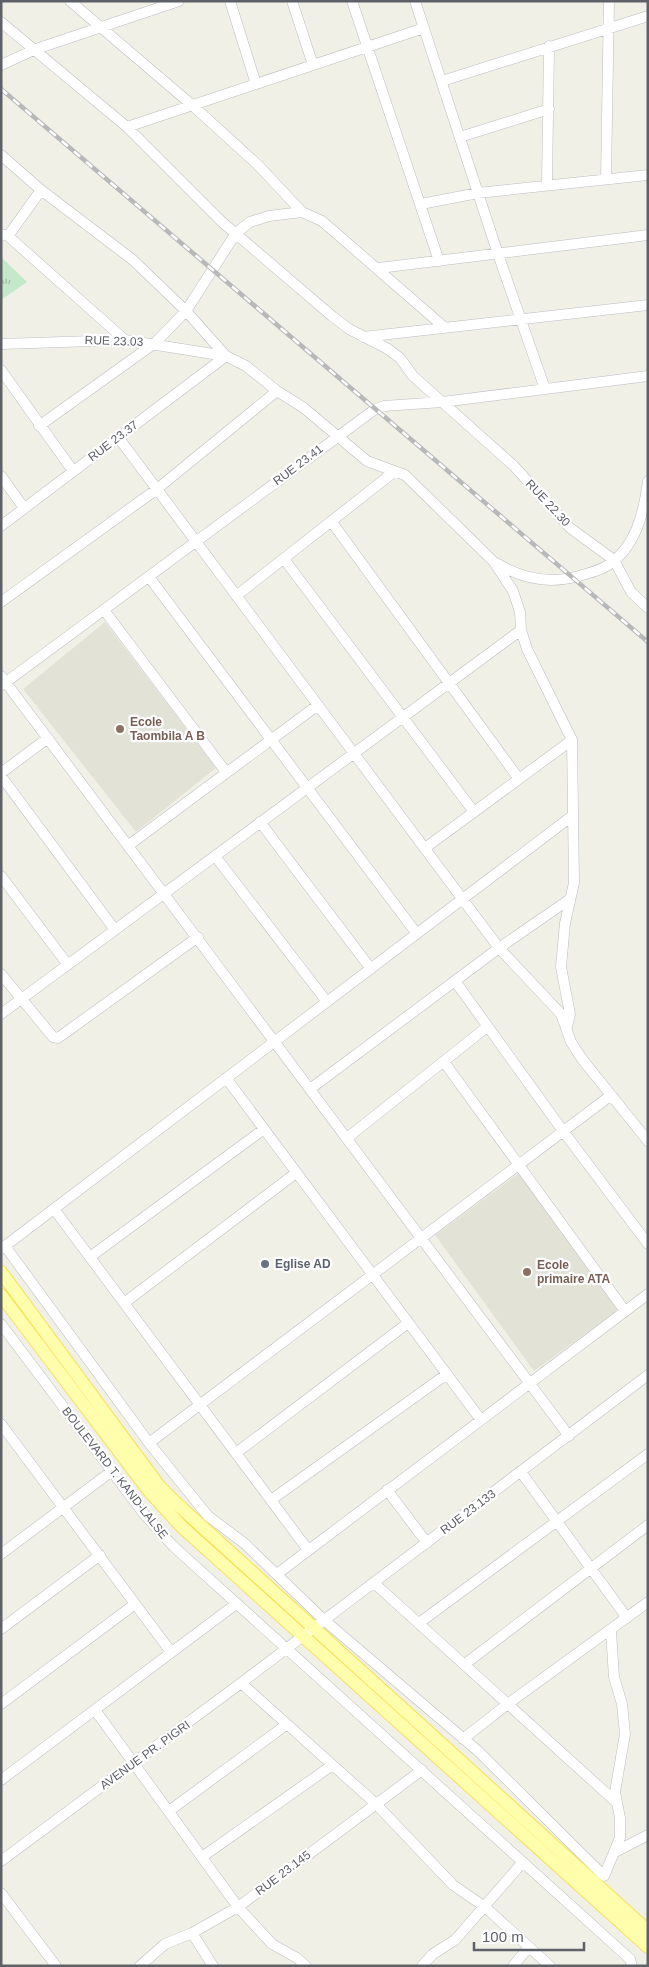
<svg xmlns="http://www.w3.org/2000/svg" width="649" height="1967" viewBox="0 0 649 1967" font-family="Helvetica,sans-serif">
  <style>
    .education { fill: #e3e2d7 }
    .grass { fill: url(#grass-tufts) }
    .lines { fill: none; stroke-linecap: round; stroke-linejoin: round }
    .minor-casing { stroke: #bbbdc2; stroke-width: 11 }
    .major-casing { stroke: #f7e159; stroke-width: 14 }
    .minor { stroke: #fff; stroke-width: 10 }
    .major { stroke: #fffead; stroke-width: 12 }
    .rail-casing { stroke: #b7b8b8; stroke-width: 4.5 }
    .rail { stroke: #fff; stroke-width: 2.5; stroke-dasharray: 8; stroke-linecap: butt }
    .education-dot { fill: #8d6e63; stroke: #fff; stroke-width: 2 }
    .worship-dot { fill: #6b7280; stroke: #fff; stroke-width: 2 }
    .labels { text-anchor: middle; stroke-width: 4.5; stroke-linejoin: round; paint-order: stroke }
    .street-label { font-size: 12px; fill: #5e6167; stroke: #fff }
    .education-label { font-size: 12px; font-weight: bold; fill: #785e54; stroke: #fff; text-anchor: start }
    .worship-label { font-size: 12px; font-weight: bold; fill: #5b616d; stroke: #fff; text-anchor: start }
  </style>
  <defs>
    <pattern id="grass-tufts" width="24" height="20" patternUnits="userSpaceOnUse" patternTransform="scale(1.25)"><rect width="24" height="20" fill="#c3e9c8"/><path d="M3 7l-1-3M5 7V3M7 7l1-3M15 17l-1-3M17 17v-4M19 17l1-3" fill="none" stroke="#a2c0a6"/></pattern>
  </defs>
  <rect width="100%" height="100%" fill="#f1f0e7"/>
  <path class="education" d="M 105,622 L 216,768 L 136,832 L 23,689 Z
    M 519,1173 L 618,1310 L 534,1371 L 435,1235 Z"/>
  <path class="grass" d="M 1,257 L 27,282 L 1,300 Z"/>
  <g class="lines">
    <g class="minor-casing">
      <path id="minor" d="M 70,1 L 192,105 L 258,165 L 302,212 L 322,221 L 444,327
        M 230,1 L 256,84
        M 292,1 L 313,65
        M 352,1 L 439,261
        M 415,1 L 498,254 L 545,389
        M 1,22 L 127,127 L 222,222 L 332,316 L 349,329 L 388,349 L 400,358 L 413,376 L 514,466 L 570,528 L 614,560 L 631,592 L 648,608
        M 1,65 L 36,49 L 179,1
        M 442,81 L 648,16
        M 127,127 L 424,28
        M 460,137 L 549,109
        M 1,155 L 41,190 L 133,260 L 186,311 L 226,356 L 246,366 L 277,391 L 304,408 L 367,461 L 405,475 L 494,562 L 513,591 L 520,612 L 521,630 L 527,649 L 572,740 L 574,883 L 565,923 L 561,967 L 570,1014 L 567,1027
        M 606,178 L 609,1
        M 547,184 L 549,46
        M 421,204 L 478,193 L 648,175
        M 1,234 L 8,236 L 125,340
        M 8,236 L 41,190
        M 379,268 L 648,235
        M 363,337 L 648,305
        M 1,344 L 125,340 L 226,356
        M 1,370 L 73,471
        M 39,426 L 155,343 L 186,311 L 236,233 L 250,222 L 269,216 L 302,212
        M 118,437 L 499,948 L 561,1014 L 571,1042 L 582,1059 L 648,1141
        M 1,476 L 24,508
        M 331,521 L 519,779
        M 1,526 L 226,356
        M 284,559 L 474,812
        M 498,564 C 523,579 551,584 579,576 C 588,573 600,571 608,565 C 636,547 644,512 648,481
        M 149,577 L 417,934
        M 236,596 L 394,472
        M 1,602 L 157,489 L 277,391
        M 104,610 L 226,772
        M 1,676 L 569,1436
        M 2,685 L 374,410 L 384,406 L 442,402 L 648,376
        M 1,773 L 48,738
        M 1,776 L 115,930
        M 260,822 L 371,969
        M 129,845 L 318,705
        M 425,848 L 572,740
        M 215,856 L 327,1002
        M 1,876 L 68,965
        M 1,974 L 53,1037 L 58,1038 L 198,937
        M 455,981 L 563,1131 L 648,1244
        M 1,1014 L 521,630
        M 444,1062 L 625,1311
        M 226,1078 L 481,1420
        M 310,1089 L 499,948 L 570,899
        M 347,1138 L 487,1027
        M 54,1209 L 308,1550
        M 5,1246 L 149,1443 L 208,1516 L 244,1543 L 324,1620 L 478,1751 L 604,1876 L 620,1838 L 620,1818 L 615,1792 L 625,1734 L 622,1704 L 614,1677 L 611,1631
        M 1,1249 L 572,816
        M 90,1257 L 264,1129
        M 124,1303 L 296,1173
        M 1,1324 L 144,1514 L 173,1546 L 630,1959 L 632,1966
        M 1,1424 L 171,1652
        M 149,1443 L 610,1096
        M 236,1453 L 408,1323
        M 521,1472 L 627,1618
        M 387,1490 L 427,1543
        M 271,1500 L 447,1374
        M 1,1554 L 112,1471
        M 277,1574 L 648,1294
        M 374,1583 L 616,1802
        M 419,1623 L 648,1454
        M 1,1629 L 100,1555
        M 465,1664 L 648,1525
        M 241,1683 L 375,1803 L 453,1885 L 485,1907 L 550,1966
        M 1,1704 L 135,1604
        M 95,1710 L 238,1907 L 272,1944 L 297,1958 L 306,1966
        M 463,1739 L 509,1703 L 648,1602
        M 1,1780 L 236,1604
        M 169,1811 L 286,1725
        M 615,1852 L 648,1835
        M 202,1857 L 331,1766
        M 1,1861 L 241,1683 L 648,1375
        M 1,1893 L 56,1966
        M 192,1933 L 213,1966
        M 140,1966 L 165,1944 L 192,1933 L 238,1907 L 422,1770
        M 422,1966 L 433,1954 L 455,1940 L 522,1863
        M 513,1966 L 529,1947"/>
    </g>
    <g class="major-casing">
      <path id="major" d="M 1,1272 L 159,1486 L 176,1503 L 648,1931
        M 1,1295 L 149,1491 L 181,1526 L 648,1947"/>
    </g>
    <use href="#minor" class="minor"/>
    <use href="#major" class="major"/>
    <g class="rail-casing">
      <path id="rail" d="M 1,89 L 648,642"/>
    </g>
    <use href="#rail" class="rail"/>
  </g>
  <g class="education-dot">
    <circle cx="120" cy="729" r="5"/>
    <circle cx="527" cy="1272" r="5"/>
  </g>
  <circle class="worship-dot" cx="265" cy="1264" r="5"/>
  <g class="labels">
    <g class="street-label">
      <text transform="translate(114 341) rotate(2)" y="4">RUE 23.03</text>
      <text transform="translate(113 441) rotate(-37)" y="4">RUE 23.37</text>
      <text transform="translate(298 465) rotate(-37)" y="4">RUE 23.41</text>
      <text transform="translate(548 503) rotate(47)" y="4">RUE 22.30</text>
      <text transform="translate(115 1473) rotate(52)" y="4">BOULEVARD T. KAND-LALSE</text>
      <text transform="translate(468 1512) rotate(-37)" y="4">RUE 23.133</text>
      <text transform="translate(145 1755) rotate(-36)" y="4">AVENUE PR. PIGRI</text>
      <text transform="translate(283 1873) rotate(-37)" y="4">RUE 23.145</text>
    </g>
    <g class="education-label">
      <text x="130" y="726">Ecole<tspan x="130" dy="14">Taombila A B</tspan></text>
      <text x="537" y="1269">Ecole<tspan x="537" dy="14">primaire ATA</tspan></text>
    </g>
    <g class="worship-label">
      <text x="275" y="1268">Eglise AD</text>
    </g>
  </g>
  <rect width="649" height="1967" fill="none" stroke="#5e6167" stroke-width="5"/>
  <path d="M474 1942v8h110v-8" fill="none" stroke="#5e6167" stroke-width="2.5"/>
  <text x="482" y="1942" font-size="15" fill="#5e6167" stroke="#ffffff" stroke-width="4" paint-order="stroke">100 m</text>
</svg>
